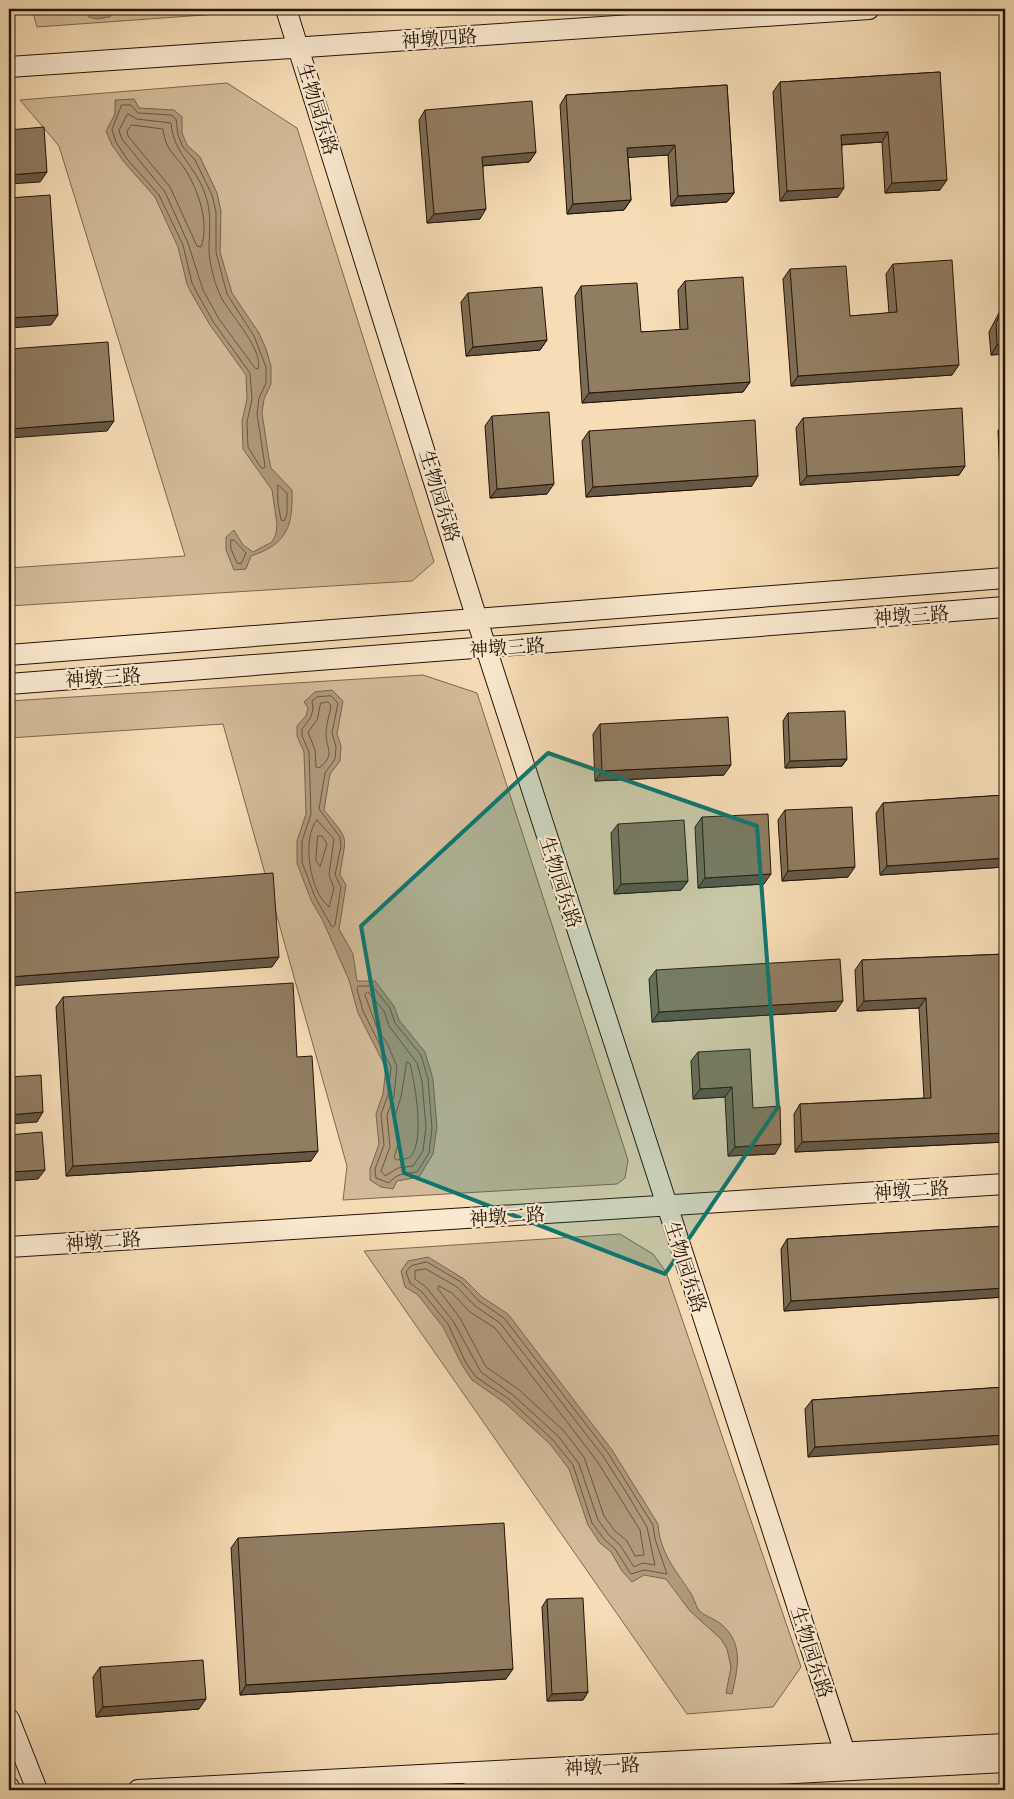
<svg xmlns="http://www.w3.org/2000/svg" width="1014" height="1799" viewBox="0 0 1014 1799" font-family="'EB Garamond','Noto Serif SC',serif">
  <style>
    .green { fill: #d3bb99; stroke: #7a6850 }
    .water { fill: #af997b; stroke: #77644c }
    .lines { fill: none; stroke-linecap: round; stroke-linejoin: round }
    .shore { stroke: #685640; stroke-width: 1 }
    .secondary-casing { stroke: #221406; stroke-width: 22 }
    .secondary { stroke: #fae9d0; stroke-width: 20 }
    .wall { fill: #7d6c54; stroke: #221406 }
    .shaded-wall { fill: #665845; stroke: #221406 }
    .building { fill: #917d62; stroke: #221406 }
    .marked { fill: #0f766e; fill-opacity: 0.2; stroke: #0f766e; stroke-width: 4; stroke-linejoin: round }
    .labels { text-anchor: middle; stroke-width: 4.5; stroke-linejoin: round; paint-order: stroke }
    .street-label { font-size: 19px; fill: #221406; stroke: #fae9d0 }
  </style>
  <rect width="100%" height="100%" fill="#f7ddb7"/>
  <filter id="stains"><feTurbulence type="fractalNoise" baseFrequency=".004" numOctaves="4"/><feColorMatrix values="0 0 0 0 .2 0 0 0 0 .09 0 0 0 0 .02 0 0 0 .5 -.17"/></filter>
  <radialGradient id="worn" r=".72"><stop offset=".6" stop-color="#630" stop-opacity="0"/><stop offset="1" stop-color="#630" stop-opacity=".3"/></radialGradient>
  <path class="green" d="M 32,9 L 222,9 L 218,14 L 37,27 Z
    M 227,83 L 297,128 L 434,562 L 412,581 L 9,606 L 9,568 L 185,556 L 59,146 L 20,100 Z
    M 423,675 L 477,693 L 628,1160 L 625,1178 L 617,1184 L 343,1200 L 347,1166 L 223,724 L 9,738 L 9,701 Z
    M 620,1234 L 653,1254 L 666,1272 L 801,1667 L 773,1707 L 687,1714 L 364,1251 Z"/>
  <path class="water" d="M 86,9 L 112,9 L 110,17 L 97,19 L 89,17 Z
    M 134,99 L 139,108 L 174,110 L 182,117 L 182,133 L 187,145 L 200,157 L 217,193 L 221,211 L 220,252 L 232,293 L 259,333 L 266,349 L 271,366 L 271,384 L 264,399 L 262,413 L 269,459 L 271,468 L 292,490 C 293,525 288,544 251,556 L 246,569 L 234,570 L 226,550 L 226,537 L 234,530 L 243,545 L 253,552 L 272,542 L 276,534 L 277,524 L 272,490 L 243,449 L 242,421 L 247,399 L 246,375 L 210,325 L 193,296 L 187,284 L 178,247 L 155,197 L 124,162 L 112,145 L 106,131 L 115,114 L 115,100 Z
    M 332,690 L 343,701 L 337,734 L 341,746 L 340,761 L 330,774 L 324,810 C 352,844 345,834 340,875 L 346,885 L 339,929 L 353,954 L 357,981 L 375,981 L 394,1006 L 399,1020 L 425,1052 L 433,1079 L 437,1127 L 433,1154 L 419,1177 L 397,1181 L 393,1189 L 381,1187 L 370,1180 L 370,1169 L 379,1144 L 376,1114 L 383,1094 L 386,1068 L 358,1013 L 349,980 L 323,921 L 311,900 L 297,863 L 297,841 L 306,814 L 304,752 L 297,736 L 297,726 L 306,716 L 308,708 L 304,702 L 315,692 Z
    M 428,1257 L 464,1279 L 482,1297 L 508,1314 L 612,1450 L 658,1524 C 660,1553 675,1569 690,1592 C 694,1597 695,1604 698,1609 C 703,1616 714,1618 721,1624 C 744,1643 738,1668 732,1694 L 726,1693 L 731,1667 L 727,1649 L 721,1639 L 690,1611 L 666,1579 L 644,1575 L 632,1582 L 622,1571 L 611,1552 L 600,1543 L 588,1525 L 569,1469 L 550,1444 L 505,1403 L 472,1380 L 462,1365 L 443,1327 L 418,1295 L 405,1287 L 401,1271 L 408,1261 Z"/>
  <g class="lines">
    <path class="shore" d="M 122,105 L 131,105 L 138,113 L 171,115 L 176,119 L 178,135 L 183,147 L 195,160 L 212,195 L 216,212 L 216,252 L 227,294 L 254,336 L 266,367 L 266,383 L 259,398 L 257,414 L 265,466 L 264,468 L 261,468 L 248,447 L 247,422 L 252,399 L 250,373 L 214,323 L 197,293 L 192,283 L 183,245 L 159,195 L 127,159 L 116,142 L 112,130 Z
      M 128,114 L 137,119 L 171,123 C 173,154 198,168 206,197 C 212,215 209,232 209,251 C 210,265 215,286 222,299 C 231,315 264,351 258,369 L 255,368 L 219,319 L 203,290 L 188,243 L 165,192 L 122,139 L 119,131 Z
      M 132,125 L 163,129 C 165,150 175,154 185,169 C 198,190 210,223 201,247 L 197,246 L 170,187 L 128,136 L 127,131 Z
      M 278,485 L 287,493 L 287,514 L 284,521 L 281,520 L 278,503 Z
      M 231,540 L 234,540 L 246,553 L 241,564 L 237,563 L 231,549 Z
      M 331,696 L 338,703 L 332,733 L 336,747 L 335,759 L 325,773 L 319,809 L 340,837 L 341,846 L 335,875 L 341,887 L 335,925 L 332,927 L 315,897 L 302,862 L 302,841 L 311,814 L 309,752 L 302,736 L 302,729 L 311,717 L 313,709 L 312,701 L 317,697 Z
      M 321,703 L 328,702 L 331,705 C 330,714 326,724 326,733 C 326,749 336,755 319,768 L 316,767 L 315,750 L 308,732 L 317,720 Z
      M 317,820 L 334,839 L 329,875 L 334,888 L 329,907 C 310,893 301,838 317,820 Z
      M 318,836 L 322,836 L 327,844 L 320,867 L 316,860 Z
      M 359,986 L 372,986 L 390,1008 L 395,1023 L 421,1055 L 428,1079 L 432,1128 L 429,1153 L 417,1172 C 404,1174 397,1173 389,1183 L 376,1178 L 375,1169 L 384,1145 L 381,1114 L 388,1095 L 391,1067 L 363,1011 L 357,989 Z
      M 368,992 L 384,1011 L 389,1026 L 417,1063 L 422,1081 L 426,1127 L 423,1151 L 413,1166 L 398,1168 L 385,1176 L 381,1171 L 390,1147 L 387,1115 L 394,1096 L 397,1067 L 388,1045 L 377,1028 L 365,995 Z
      M 407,1062 L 410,1064 C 415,1084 425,1139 411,1156 C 408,1160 401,1159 397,1160 L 394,1158 L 398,1144 L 395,1116 L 401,1097 Z
      M 427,1262 L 461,1282 L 479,1301 L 504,1318 L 608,1453 L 653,1525 L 655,1539 L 667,1574 L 644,1570 L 631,1574 L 615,1549 L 604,1539 L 592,1523 L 573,1465 L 553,1440 L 509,1399 L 476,1377 L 466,1363 L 448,1324 L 422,1292 L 410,1283 L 406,1272 L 411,1266 Z
      M 426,1269 L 457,1287 L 475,1306 L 500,1323 L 603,1456 L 626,1492 L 647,1527 L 655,1565 L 643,1563 L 634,1567 L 620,1545 L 609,1535 L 598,1520 L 579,1464 L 559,1437 L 513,1395 L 481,1372 L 453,1321 L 426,1287 L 415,1279 L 415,1271 Z
      M 439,1286 L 452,1293 L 470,1312 L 495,1328 L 597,1461 L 640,1530 L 644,1555 L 635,1556 L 627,1541 L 614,1530 L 604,1516 L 584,1457 L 563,1430 L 518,1389 L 486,1367 L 460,1318 L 438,1289 Z"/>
    <g class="secondary-casing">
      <path id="secondary" d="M 286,9 L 486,648 L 845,1753
        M 9,67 L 869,9
        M 9,655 L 1005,578
        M 9,684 L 1005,607
        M 9,1247 L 1005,1184
        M 9,1719 L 37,1790
        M 9,1787 L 10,1790
        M 138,1790 L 1005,1744
        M 472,1790 L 1005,1762"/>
    </g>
    <use href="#secondary" class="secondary"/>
  </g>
  <path class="wall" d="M 940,72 L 940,190 L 885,193 L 882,142 L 842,145 L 838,197 L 780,201 L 773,92 L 780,82 Z
    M 727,85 L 734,193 L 727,202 L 671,206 L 668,155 L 628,157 L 631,200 L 624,210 L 567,214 L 560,105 L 566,95 Z
    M 425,110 L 536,152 L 529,162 L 483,166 L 480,219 L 427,223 L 419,120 Z
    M 893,264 L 952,375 L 791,386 L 783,279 L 790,269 L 850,316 L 889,313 L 886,274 Z
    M 685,281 L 750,382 L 743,392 L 582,403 L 575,296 L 581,286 L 641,332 L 680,330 L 678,290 Z
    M 468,293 L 547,340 L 540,350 L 466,356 L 461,302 Z
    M 1005,302 L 1005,354 L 991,355 L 989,332 L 1001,309 Z
    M 492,416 L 547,494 L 490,498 L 485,426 Z
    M 803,418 L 965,466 L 959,475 L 800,485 L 796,428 Z
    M 1004,421 L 1005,421 L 1005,473 L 1000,473 L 998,431 Z
    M 589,431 L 752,486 L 586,497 L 582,441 Z
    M 788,713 L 847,759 L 842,766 L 785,768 L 783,721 Z
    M 600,724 L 724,775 L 595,781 L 593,734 Z
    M 1005,795 L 1005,867 L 880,875 L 876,813 L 883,803 Z
    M 785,810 L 848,877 L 782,881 L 778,820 Z
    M 702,817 L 764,884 L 698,888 L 695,827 Z
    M 618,824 L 688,881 L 681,890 L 614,894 L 611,833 Z
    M 1005,954 L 1005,1142 L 795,1152 L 794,1114 L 800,1104 L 924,1098 L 919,1008 L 857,1011 L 855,970 L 862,960 Z
    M 656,970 L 836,1011 L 652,1022 L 649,979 Z
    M 63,997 L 297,1057 L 311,1161 L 66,1176 L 56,1007 Z
    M 698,1052 L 753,1108 L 775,1154 L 728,1156 L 725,1097 L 693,1099 L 691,1061 Z
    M 1005,1226 L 1005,1297 L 784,1311 L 781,1249 L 787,1239 Z
    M 1005,1387 L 808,1457 L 805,1409 L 812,1400 Z
    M 238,1538 L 506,1679 L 240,1695 L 231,1548 Z
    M 547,1599 L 588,1692 L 583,1700 L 547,1701 L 542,1607 Z
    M 100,1667 L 199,1709 L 96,1717 L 93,1677 Z"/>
  <path class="shaded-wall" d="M 888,132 L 882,142 L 834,145 L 841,135 Z
    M 675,145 L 668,155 L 621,158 L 627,148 Z
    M 536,152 L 529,162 L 475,166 L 482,157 Z
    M 47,172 L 40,182 L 9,184 L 9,175 Z
    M 947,180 L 940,190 L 885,193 L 892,183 Z
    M 844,188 L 838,197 L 780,201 L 787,191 Z
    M 734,193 L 727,202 L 671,206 L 678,196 Z
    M 631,200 L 624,210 L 567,214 L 573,204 Z
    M 486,209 L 480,219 L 427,223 L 434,214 Z
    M 58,315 L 51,325 L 9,328 L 9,318 Z
    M 547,340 L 540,350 L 466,356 L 473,347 Z
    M 997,345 L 1005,345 L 1005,354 L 991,355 Z
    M 959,365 L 952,375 L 791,386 L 798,376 Z
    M 750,382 L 743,392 L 582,403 L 589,393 Z
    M 114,421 L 107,431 L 9,438 L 9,429 Z
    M 1005,465 L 1005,473 L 1000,473 Z
    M 965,466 L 959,475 L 800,485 L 807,476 Z
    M 758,476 L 752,486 L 586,497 L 593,487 Z
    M 554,484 L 547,494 L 490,498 L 497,489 Z
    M 847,759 L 842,766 L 785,768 L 790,761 Z
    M 731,765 L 724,775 L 595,781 L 602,771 Z
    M 1005,858 L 1005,867 L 880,875 L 887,866 Z
    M 855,867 L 848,877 L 782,881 L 788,871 Z
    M 771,874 L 764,884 L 698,888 L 705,878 Z
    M 688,881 L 681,890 L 614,894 L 621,884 Z
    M 279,957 L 272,967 L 9,986 L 9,977 Z
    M 926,998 L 919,1008 L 857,1011 L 864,1001 Z
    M 843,1001 L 836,1011 L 652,1022 L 659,1012 Z
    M 732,1087 L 725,1097 L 693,1099 L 700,1089 Z
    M 43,1112 L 37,1122 L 9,1124 L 9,1115 Z
    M 1005,1133 L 1005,1142 L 795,1152 L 802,1142 Z
    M 781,1144 L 775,1154 L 728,1156 L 735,1147 Z
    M 318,1151 L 311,1161 L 66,1176 L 73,1166 Z
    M 45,1170 L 38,1179 L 9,1181 L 9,1172 Z
    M 1005,1288 L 1005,1297 L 784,1311 L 791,1301 Z
    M 1005,1435 L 1005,1444 L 808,1457 L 815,1447 Z
    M 513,1669 L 506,1679 L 240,1695 L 246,1685 Z
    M 588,1692 L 583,1700 L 547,1701 L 552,1694 Z
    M 206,1699 L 199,1709 L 96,1717 L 103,1707 Z"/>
  <path class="building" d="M 940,72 L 947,180 L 892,183 L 888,132 L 841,135 L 844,188 L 787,191 L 780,82 Z
    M 727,85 L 734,193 L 678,196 L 675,145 L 627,148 L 631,200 L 573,204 L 566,95 Z
    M 532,101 L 536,152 L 482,157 L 486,209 L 434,214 L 425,110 Z
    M 44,127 L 47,172 L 9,175 L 9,130 Z
    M 50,195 L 58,315 L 9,318 L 9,198 Z
    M 952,260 L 959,365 L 798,376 L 790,269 L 846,266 L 850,316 L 897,312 L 893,264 Z
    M 743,277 L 750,382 L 589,393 L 581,286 L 637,283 L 641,332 L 688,329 L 685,281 Z
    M 542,287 L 547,340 L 473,347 L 468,293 Z
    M 1005,304 L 1005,345 L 997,345 L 996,323 Z
    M 108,342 L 114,421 L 9,429 L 9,349 Z
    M 962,408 L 965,466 L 807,476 L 803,418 Z
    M 549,412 L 554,484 L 497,489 L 492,416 Z
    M 755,420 L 758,476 L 593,487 L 589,431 Z
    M 845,711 L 847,759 L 790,761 L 788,713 Z
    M 728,717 L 731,765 L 602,771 L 600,724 Z
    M 1005,795 L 1005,858 L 887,866 L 883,803 Z
    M 852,807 L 855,867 L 788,871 L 785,810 Z
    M 768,814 L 771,874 L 705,878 L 702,817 Z
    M 684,820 L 688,881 L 621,884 L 618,824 Z
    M 273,873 L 279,957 L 9,977 L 9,893 Z
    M 1005,954 L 1005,1133 L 802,1142 L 800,1104 L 931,1098 L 926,998 L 864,1001 L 862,960 Z
    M 840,959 L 843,1001 L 659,1012 L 656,970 Z
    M 293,983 L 297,1057 L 312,1056 L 318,1151 L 73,1166 L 63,997 Z
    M 750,1049 L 753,1108 L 780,1106 L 781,1144 L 735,1147 L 732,1087 L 700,1089 L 698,1052 Z
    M 41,1075 L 43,1112 L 9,1115 L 9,1077 Z
    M 42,1132 L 45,1170 L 9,1172 L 9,1135 Z
    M 1005,1226 L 1005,1288 L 791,1301 L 787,1239 Z
    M 1005,1387 L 1005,1435 L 815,1447 L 812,1400 Z
    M 504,1523 L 513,1669 L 246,1685 L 238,1538 Z
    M 583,1598 L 588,1692 L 552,1694 L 547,1599 Z
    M 203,1660 L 206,1699 L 103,1707 L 100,1667 Z"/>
  <path class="marked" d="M 548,753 L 757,826 L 778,1107 L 665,1274 L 404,1173 L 361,926 Z"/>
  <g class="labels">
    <g class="street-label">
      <text transform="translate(439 38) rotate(-4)" y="7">神墩四路</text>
      <text transform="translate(318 109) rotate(73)" y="7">生物园东路</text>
      <text transform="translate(440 496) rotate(73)" y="7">生物园东路</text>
      <text transform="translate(911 615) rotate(-4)" y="7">神墩三路</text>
      <text transform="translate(507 647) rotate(-4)" y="7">神墩三路</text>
      <text transform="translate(103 677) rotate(-4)" y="7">神墩三路</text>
      <text transform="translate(561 882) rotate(72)" y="7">生物园东路</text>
      <text transform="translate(911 1190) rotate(-4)" y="7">神墩二路</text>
      <text transform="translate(507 1216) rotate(-4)" y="7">神墩二路</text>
      <text transform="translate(103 1241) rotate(-4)" y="7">神墩二路</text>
      <text transform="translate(686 1267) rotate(72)" y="7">生物园东路</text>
      <text transform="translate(812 1652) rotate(72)" y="7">生物园东路</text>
      <text transform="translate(602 1766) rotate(-3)" y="7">神墩一路</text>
    </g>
  </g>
  <rect width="1014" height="1799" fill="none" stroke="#f7ddb7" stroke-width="30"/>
  <rect x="10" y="10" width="994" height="1779" fill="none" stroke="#221406" stroke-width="2.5"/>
  <rect x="15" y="15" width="984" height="1769" fill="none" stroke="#221406"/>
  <rect width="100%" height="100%" filter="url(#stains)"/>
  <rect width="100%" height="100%" fill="url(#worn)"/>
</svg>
